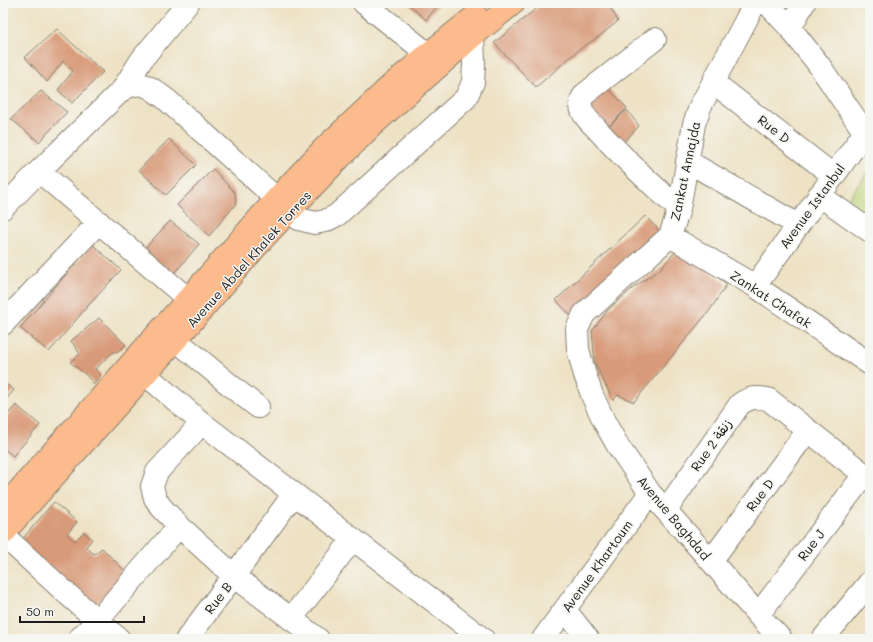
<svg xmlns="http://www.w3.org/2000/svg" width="873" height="642" viewBox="0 0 873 642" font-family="Mali,'Playpen Sans Arabic',sans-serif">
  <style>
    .green { fill: #bed377; stroke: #6d784a }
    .building { fill: #d89a78 }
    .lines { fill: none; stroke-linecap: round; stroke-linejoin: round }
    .minor-casing { stroke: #857f70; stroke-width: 24 }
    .major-casing { stroke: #857f70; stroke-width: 24 }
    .minor { stroke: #fff; stroke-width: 22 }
    .major { stroke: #fbbb8c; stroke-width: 22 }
    .labels { text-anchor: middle; stroke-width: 3; stroke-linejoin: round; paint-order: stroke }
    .street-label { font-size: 13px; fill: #1c1c1c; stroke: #f6f6f2 }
  </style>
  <rect width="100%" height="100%" fill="#f6f6f2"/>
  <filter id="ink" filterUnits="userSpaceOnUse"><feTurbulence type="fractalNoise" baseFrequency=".025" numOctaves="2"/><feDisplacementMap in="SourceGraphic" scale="8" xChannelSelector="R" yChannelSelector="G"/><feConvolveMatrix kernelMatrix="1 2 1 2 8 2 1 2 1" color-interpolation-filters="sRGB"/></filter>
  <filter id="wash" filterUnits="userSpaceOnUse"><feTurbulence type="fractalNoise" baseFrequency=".012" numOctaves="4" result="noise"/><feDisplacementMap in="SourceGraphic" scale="16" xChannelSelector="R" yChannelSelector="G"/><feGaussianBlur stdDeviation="0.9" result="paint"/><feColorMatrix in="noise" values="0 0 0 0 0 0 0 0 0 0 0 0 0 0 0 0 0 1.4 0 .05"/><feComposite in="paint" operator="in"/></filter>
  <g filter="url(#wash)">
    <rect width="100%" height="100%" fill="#eee2c5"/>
    <path class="green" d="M 870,169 L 870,219 L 846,202 Z"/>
    <g id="blocks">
      <path class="building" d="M 407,3 L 440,3 L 426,20 Z
        M 543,3 L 608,3 L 618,21 L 601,35 L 580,49 L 536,87 L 494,43 Z
        M 57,29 L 103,72 L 72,103 L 58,90 L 73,71 L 63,61 L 47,82 L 25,57 Z
        M 608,88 L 627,108 L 608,127 L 627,110 L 639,126 L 619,147 L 585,105 Z
        M 41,91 L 67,112 L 39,142 L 11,119 Z
        M 169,139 L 196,165 L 166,195 L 139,170 Z
        M 213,169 L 235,193 L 236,204 L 209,236 L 177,205 Z
        M 645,216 L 664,235 L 573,318 L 556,300 Z
        M 170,221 L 199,244 L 173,275 L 143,250 Z
        M 92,244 L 121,270 L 86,308 L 49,352 L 20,328 Z
        M 678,249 L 700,264 L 727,284 L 710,310 L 634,402 L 618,395 L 613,400 L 595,363 L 592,331 L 608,310 L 634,287 L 659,270 Z
        M 99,318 L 126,345 L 117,352 L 113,352 L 95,369 L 101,375 L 94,384 L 85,374 L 70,362 L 80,354 L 71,341 Z
        M 3,382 L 14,390 L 3,403 Z
        M 16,405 L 40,425 L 13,456 L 3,448 L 3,420 Z
        M 54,502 L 77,522 L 67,534 L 75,541 L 84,532 L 92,539 L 86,547 L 94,554 L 102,548 L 127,573 L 92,608 L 19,543 Z"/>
    </g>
  </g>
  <g filter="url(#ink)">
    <use href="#blocks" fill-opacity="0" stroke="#857f70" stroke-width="1"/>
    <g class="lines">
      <g class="minor-casing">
        <path id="minor" d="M 364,3 L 428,54
          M 755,3 L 700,107 L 694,124 L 679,209 L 670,236 L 584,314 L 577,329 L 578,349 L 584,372 L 592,395 L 605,423 L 618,446 L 650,493 L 711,561 L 758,615 L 781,639
          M 767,3 L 790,28 L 819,65 L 865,133
          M 790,28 L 804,3
          M 655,39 L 585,94 C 582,98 580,101 581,106 C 582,115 590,122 596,128 C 622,157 650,183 679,209
          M 713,82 L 834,176
          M 123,89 L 142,59 L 188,3
          M 687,161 L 798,225
          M 39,171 L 188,299
          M 819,195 L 870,231
          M 3,208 L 39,171 L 123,89 C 145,79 149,87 167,100 L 299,219 L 315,223 L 325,221 L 337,215 L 466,98 L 473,82 L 474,65 L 473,36 L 464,25
          M 670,236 L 755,286 L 870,364
          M 755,286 L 870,125
          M 3,324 L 38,286 L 99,222
          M 176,340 L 236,390 L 258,407
          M 145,374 L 202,423 L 483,639
          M 202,423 L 157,472 L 152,486 L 155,498 L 161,507 L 179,526 L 234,576 L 318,639
          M 666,510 L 740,404 C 750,397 756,397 768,399 L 870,479
          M 3,535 L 65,592 L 119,639
          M 711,561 L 808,430
          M 565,610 L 588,639
          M 758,615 L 864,475
          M 291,619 L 353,539
          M 79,639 L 98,620 L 179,526
          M 187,639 L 294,494
          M 543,639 L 650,493
          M 823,639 L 870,582"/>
      </g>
      <g class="major-casing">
        <path id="major" d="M 3,508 L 276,199 L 324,148 L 390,86 L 428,54 L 476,15
          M 3,534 L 190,324 L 265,237 L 338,160 L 373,125 L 473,36 L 514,3"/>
      </g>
      <use href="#minor" class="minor"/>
      <use href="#major" class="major"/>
    </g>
  </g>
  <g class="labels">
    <g class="street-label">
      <text transform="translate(774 129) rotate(38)" y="5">Rue D</text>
      <text transform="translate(685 171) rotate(-78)" y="5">Zankat Annajda</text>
      <text transform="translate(812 206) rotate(-54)" y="5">Avenue Istanbul</text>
      <text transform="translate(249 259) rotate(-48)" y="5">Avenue Abdel Khalek Torres</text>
      <text transform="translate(771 299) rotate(33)" y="5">Zankat Chafak</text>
      <text transform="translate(711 445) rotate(-55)" y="5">Rue 2 زنقة</text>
      <text transform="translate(760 495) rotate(-53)" y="5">Rue D</text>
      <text transform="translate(674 518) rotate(50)" y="5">Avenue Baghdad</text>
      <text transform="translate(811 545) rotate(-53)" y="5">Rue J</text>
      <text transform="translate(597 566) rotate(-54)" y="5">Avenue Khartoum</text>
      <text transform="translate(218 598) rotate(-53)" y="5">Rue B</text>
    </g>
  </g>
  <rect width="873" height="642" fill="none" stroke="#f6f6f2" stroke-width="16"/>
  <path d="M20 616v6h124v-6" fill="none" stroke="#1c1c1c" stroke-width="2"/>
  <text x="26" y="616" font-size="12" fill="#1c1c1c" stroke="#f6f6f2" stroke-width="3" paint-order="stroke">50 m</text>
</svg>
